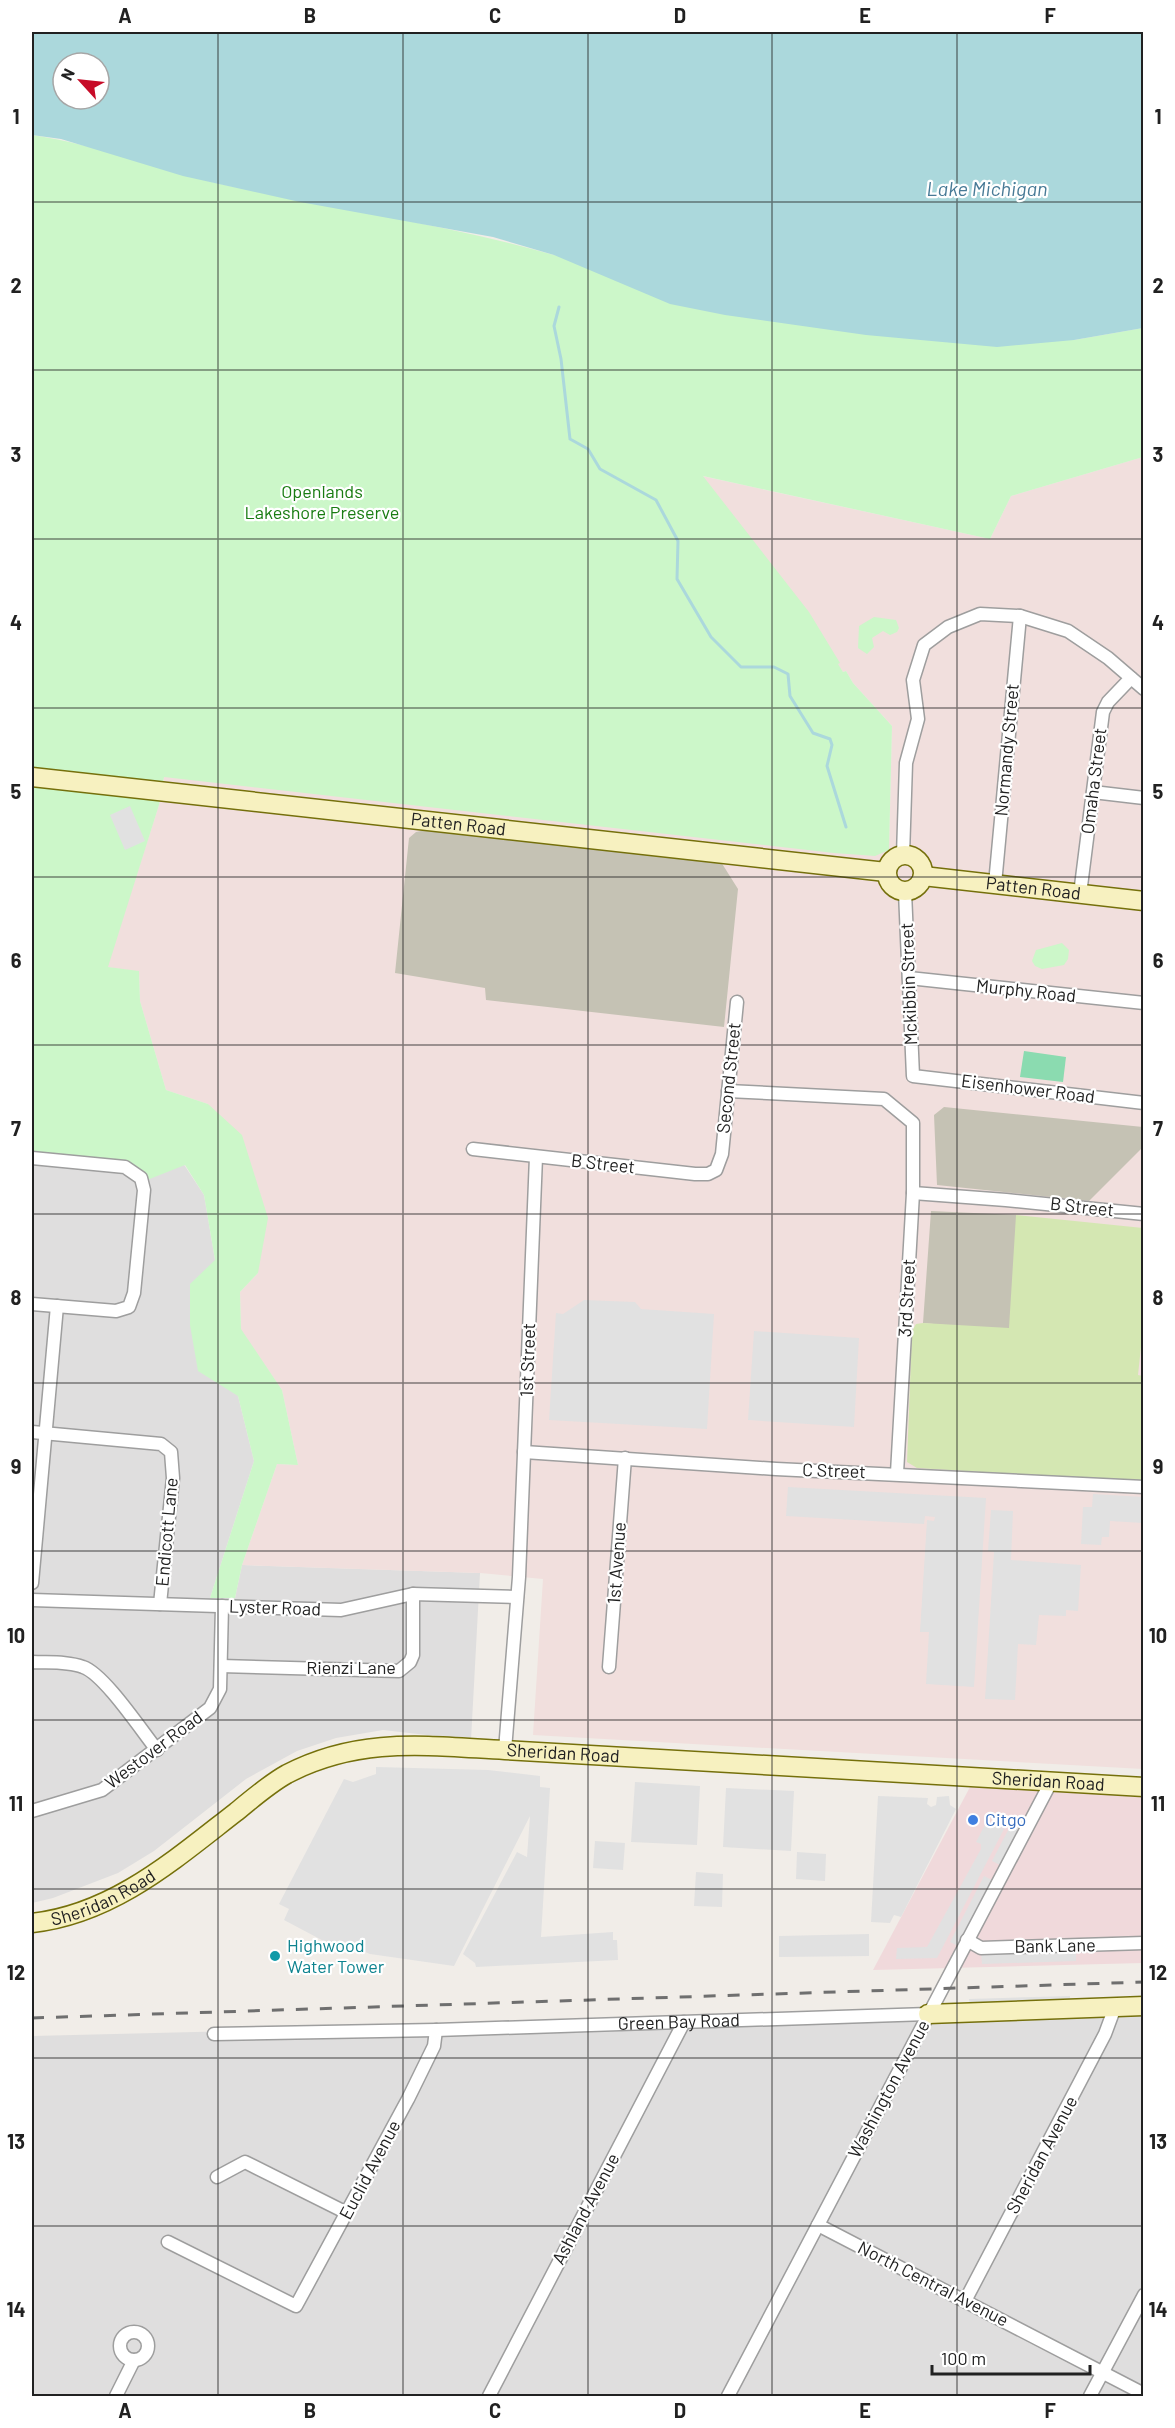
<svg xmlns="http://www.w3.org/2000/svg" width="1175" height="2428" viewBox="0 0 1175 2428" font-family="Barlow,sans-serif">
  <style>
    .residential { fill: #dfdede }
    .commercial { fill: #f0d9db }
    .military { fill: #f1dfdd }
    .construction { fill: #c5c2b4 }
    .grass { fill: #d4e7b2 }
    .park { fill: #ccf7c9 }
    .pitch { fill: #8bdbb0 }
    .parking { fill: #e1e1e1 }
    .water { fill: #abd8dc; fill-rule: evenodd }
    .lines { fill: none; stroke-linecap: round; stroke-linejoin: round }
    .stream { stroke: #abd8dc; stroke-width: 3 }
    .street-casing { stroke: #9e9e9e; stroke-width: 15 }
    .secondary-casing { stroke: #75700b; stroke-width: 21 }
    .street { stroke: #fff; stroke-width: 12 }
    .secondary { stroke: #f7f1c0; stroke-width: 18 }
    .rail { stroke: #6f6f6f; stroke-width: 3; stroke-dasharray: 12 12; stroke-linecap: butt }
    .grid { fill: none; stroke: #212121; stroke-width: 1.5; stroke-opacity: 0.55 }
    .shop-dot { fill: #3f7fe0; stroke: #fff; stroke-width: 2 }
    .culture-dot { fill: #0f9aa8; stroke: #fff; stroke-width: 2 }
    .labels { text-anchor: middle; stroke-width: 4.5; stroke-linejoin: round; paint-order: stroke }
    .park-label { font-size: 18px; fill: #197c12; stroke: #fff }
    .street-label { font-size: 18px; fill: #212121; stroke: #fff }
    .shop-label { font-size: 18px; fill: #366cbe; stroke: #fff; text-anchor: start }
    .culture-label { font-size: 18px; fill: #0d838f; stroke: #fff; text-anchor: start }
    .water-label { font-size: 20px; font-style: italic; fill: #477a96; stroke: #fff }
    .neatline { fill: none; stroke: #212121; stroke-width: 2 }
    .grid-label { font-size: 20px; text-anchor: middle; font-weight: bold; fill: #212121 }
  </style>
  <rect width="100%" height="100%" fill="#f1ede8"/>
  <path class="residential" d="M 32,1095 L 179,1157 L 204,1195 L 238,1396 L 254,1461 L 210,1598 L 235,1598 L 242,1565 L 480,1573 L 471,1740 L 383,1730 L 336,1738 L 297,1751 L 246,1779 L 154,1851 L 118,1873 L 53,1898 L 32,1903 Z
    M 1143,2009 L 1143,2396 L 32,2396 L 32,2036 Z"/>
  <path class="commercial" d="M 970,1787 L 1143,1797 L 1143,1963 L 873,1970 Z"/>
  <path class="military" d="M 51,310 L 889,850 L 892,726 L 853,683 L 846,671 L 843,672 L 702,476 L 990,539 L 1011,496 L 1143,457 L 1143,1769 L 533,1735 L 543,1579 L 480,1573 L 242,1565 L 277,1464 L 298,1465 L 282,1390 L 241,1330 L 240,1292 L 258,1273 L 208,1104 L 166,1090 L 140,1001 L 139,972 L 107,967 L 159,805 L 164,777 Z"/>
  <path class="construction" d="M 426,830 L 721,862 L 738,889 L 724,1027 L 486,1000 L 485,988 L 395,973 L 409,838 L 416,832 Z
    M 944,1107 L 1143,1127 L 1143,1147 L 1089,1201 L 937,1185 L 934,1115 Z
    M 931,1211 L 1016,1215 L 1016,1224 L 1075,1337 L 923,1323 Z"/>
  <path class="grass" d="M 1016,1215 L 1143,1228 L 1144,1319 L 1138,1375 L 1143,1376 L 1143,1482 L 917,1468 L 907,1462 L 912,1331 L 916,1324 L 923,1323 L 1009,1328 Z"/>
  <path class="park" d="M 32,135 C 97,144 160,171 225,185 C 335,209 446,224 554,255 L 1074,340 L 1143,328 L 1143,457 L 1011,496 L 990,539 L 703,476 L 809,612 L 840,663 L 838,664 L 843,672 L 846,671 L 853,683 L 892,726 L 889,850 L 875,856 L 834,853 L 164,777 L 159,805 L 108,967 L 139,971 L 140,1001 L 166,1090 L 208,1104 L 242,1135 L 268,1218 L 258,1273 L 240,1292 L 241,1329 L 282,1390 L 298,1465 L 277,1464 L 242,1565 L 235,1598 L 210,1598 L 254,1461 L 238,1396 L 198,1371 L 190,1325 L 190,1284 L 215,1260 L 204,1195 L 185,1165 L 147,1180 L 144,1172 L 129,1163 L 32,1154 Z
    M 874,617 L 896,620 L 899,628 L 897,632 L 890,635 L 883,631 L 872,638 L 874,647 L 867,654 L 858,648 L 859,626 Z
    M 1062,943 L 1069,950 L 1068,959 L 1064,965 L 1042,969 L 1035,966 L 1032,961 L 1036,950 Z"/>
  <path class="pitch" d="M 1024,1051 L 1066,1057 L 1063,1082 L 1020,1077 Z"/>
  <path class="parking" d="M 130,806 L 145,841 L 125,850 L 110,815 Z
    M 584,1300 L 635,1302 L 641,1309 L 714,1314 L 707,1429 L 549,1420 L 556,1313 L 563,1314 Z
    M 754,1331 L 859,1338 L 854,1427 L 748,1420 Z
    M 788,1487 L 986,1498 L 974,1687 L 926,1684 L 929,1632 L 920,1632 L 927,1520 L 934,1521 L 935,1517 L 925,1516 L 924,1524 L 786,1516 Z
    M 1093,1494 L 1143,1497 L 1143,1523 L 1110,1521 L 1109,1537 L 1102,1537 L 1101,1545 L 1081,1544 L 1083,1507 L 1092,1507 Z
    M 991,1510 L 1013,1511 L 1011,1560 L 1081,1565 L 1078,1611 L 1066,1610 L 1066,1616 L 1039,1615 L 1036,1645 L 1018,1644 L 1015,1700 L 985,1699 L 994,1552 L 988,1551 Z
    M 376,1767 L 488,1770 L 540,1776 L 540,1787 L 550,1788 L 541,1937 L 613,1932 L 613,1940 L 617,1940 L 618,1960 L 476,1967 L 475,1963 L 463,1954 L 517,1852 L 527,1857 L 530,1816 L 454,1966 L 370,1954 L 339,1940 L 335,1947 L 284,1920 L 289,1909 L 279,1904 L 344,1779 L 353,1782 L 376,1774 Z
    M 635,1782 L 700,1786 L 697,1845 L 631,1842 Z
    M 726,1788 L 794,1791 L 791,1851 L 723,1847 Z
    M 878,1796 L 928,1798 L 927,1804 L 931,1807 L 936,1805 L 937,1797 L 949,1796 L 950,1805 L 956,1809 L 901,1917 L 894,1915 L 890,1923 L 871,1922 Z
    M 1016,1815 L 1024,1819 L 1000,1865 L 992,1861 Z
    M 987,1821 L 1004,1829 L 937,1958 L 896,1959 L 897,1948 L 927,1947 L 981,1849 L 981,1844 L 976,1842 Z
    M 595,1841 L 625,1843 L 623,1870 L 593,1868 Z
    M 797,1852 L 826,1854 L 825,1881 L 796,1879 Z
    M 696,1872 L 723,1874 L 722,1907 L 694,1906 Z
    M 984,1876 L 992,1880 L 958,1946 L 950,1942 Z
    M 869,1934 L 869,1956 L 779,1957 L 779,1936 Z
    M 1076,1950 L 1076,1961 L 982,1964 L 981,1952 Z
    M 1070,1996 L 1070,2005 L 970,2005 L 969,1999 Z"/>
  <path class="water" d="M 32,32 L 1143,32 L 1143,328 L 1074,340 L 997,347 L 866,335 L 725,315 L 670,304 L 554,255 L 493,237 L 300,202 L 183,176 L 61,139 L 32,135 ZM 63,63 L 99,63 L 99,99 L 63,99 Z"/>
  <g class="lines">
    <path class="stream" d="M 559,307 L 554,326 L 561,359 L 570,439 L 588,449 L 600,469 L 656,500 L 678,541 L 677,579 L 711,637 L 741,667 L 774,667 L 788,674 L 790,696 L 813,733 L 830,739 L 832,745 L 827,766 L 846,827"/>
    <g class="street-casing">
      <g id="street">
        <path d="M 1093,792 L 1144,798"/>
        <path d="M 903,855 L 906,763 L 918,719 L 913,680 L 924,645 L 948,627 L 980,614 L 1020,616 L 1068,631 L 1108,658 L 1144,689"/>
        <path d="M 995,884 L 1020,616"/>
        <path d="M 905,892 L 913,1076 L 1144,1103"/>
        <path d="M 1080,894 L 1103,712 L 1108,702 L 1131,678"/>
        <path d="M 909,978 L 1144,1003"/>
        <path d="M 728,1091 L 884,1099 L 913,1123 L 913,1193 L 897,1473"/>
        <path d="M 473,1149 L 695,1174 L 708,1174 L 716,1170 L 722,1154 L 737,1002"/>
        <path d="M 32,1158 L 125,1167 L 141,1178 L 144,1190 L 134,1293 L 129,1307 L 116,1311 L 32,1304"/>
        <path d="M 913,1193 L 1006,1200 L 1144,1214"/>
        <path d="M 32,1432 L 161,1444 L 171,1452 L 173,1478 L 160,1604"/>
        <path d="M 524,1452 L 776,1469 L 1144,1487"/>
        <path d="M 32,1583 L 57,1306"/>
        <path d="M 32,1600 L 341,1610 L 413,1594 L 517,1597"/>
        <path d="M 32,1662 C 48,1663 67,1661 83,1667 C 104,1674 141,1730 157,1750"/>
        <path d="M 221,1666 L 399,1671 L 410,1662 L 413,1655 L 413,1594"/>
        <path d="M 609,1667 L 625,1458"/>
        <path d="M 505,1750 L 519,1577 L 536,1157"/>
        <path d="M 32,1811 L 102,1790 L 210,1708 L 220,1689 L 222,1606"/>
        <path d="M 967,1940 L 981,1948 L 1144,1943"/>
        <path id="s1" d="M 214,2034 L 436,2030 L 928,2014"/>
        <path d="M 217,2177 L 245,2162 L 347,2213"/>
        <path d="M 818,2225 L 1144,2394"/>
        <path d="M 168,2242 L 296,2306 L 408,2099 L 434,2046 L 436,2030"/>
        <path d="M 965,2301 L 1105,2034 L 1115,2007"/>
        <circle cx="134" cy="2346" r="14"/>
        <path d="M 116,2396 L 134,2360"/>
        <path d="M 489,2396 L 684,2022"/>
        <path d="M 728,2396 L 1051,1782"/>
        <path d="M 1090,2396 L 1144,2295"/>
      </g>
    </g>
    <g class="secondary-casing">
      <g id="secondary">
        <path id="s2" d="M 32,777 L 886,872"/>
        <circle cx="905" cy="873" r="18"/>
        <path id="s3" d="M 923,876 L 1144,901"/>
        <path id="s4" d="M 32,1923 C 113,1914 174,1860 236,1812 C 252,1799 269,1784 287,1774 C 360,1736 427,1746 505,1750 L 1144,1787"/>
        <path d="M 928,2014 L 1144,2006"/>
      </g>
    </g>
    <use href="#street" class="street"/>
    <use href="#secondary" class="secondary"/>
    <path class="rail" d="M 32,2018 L 1144,1982"/>
  </g>
  <path class="grid" d="M 218,32 L 218,2396M 403,32 L 403,2396M 588,32 L 588,2396M 772,32 L 772,2396M 957,32 L 957,2396M 32,202 L 1144,202M 32,370 L 1144,370M 32,539 L 1144,539M 32,708 L 1144,708M 32,877 L 1144,877M 32,1045 L 1144,1045M 32,1214 L 1144,1214M 32,1383 L 1144,1383M 32,1551 L 1144,1551M 32,1720 L 1144,1720M 32,1889 L 1144,1889M 32,2058 L 1144,2058M 32,2226 L 1144,2226"/>
  <circle class="shop-dot" cx="973" cy="1820" r="6"/>
  <circle class="culture-dot" cx="275" cy="1956" r="6"/>
  <g class="labels">
    <g class="park-label">
      <text x="322" y="498">Openlands<tspan x="322" dy="21">Lakeshore Preserve</tspan></text>
    </g>
    <g class="street-label">
      <text transform="translate(1007 750) rotate(-85)" y="6">Normandy Street</text>
      <text transform="translate(1094 781) rotate(-83)" y="6">Omaha Street</text>
      <text dy="6" stroke="none"><textPath href="#s2" startOffset="429">Patten Road</textPath></text>
      <text dy="6" stroke="none"><textPath href="#s3" startOffset="111">Patten Road</textPath></text>
      <text transform="translate(909 984) rotate(-92)" y="6">Mckibbin Street</text>
      <text transform="translate(1026 991) rotate(6)" y="6">Murphy Road</text>
      <text transform="translate(729 1078) rotate(-84)" y="6">Second Street</text>
      <text transform="translate(1028 1089) rotate(7)" y="6">Eisenhower Road</text>
      <text transform="translate(603 1164) rotate(6)" y="6">B Street</text>
      <text transform="translate(1082 1207) rotate(6)" y="6">B Street</text>
      <text transform="translate(907 1298) rotate(-87)" y="6">3rd Street</text>
      <text transform="translate(528 1360) rotate(-88)" y="6">1st Street</text>
      <text transform="translate(834 1471) rotate(2)" y="6">C Street</text>
      <text transform="translate(167 1532) rotate(-85)" y="6">Endicott Lane</text>
      <text transform="translate(617 1563) rotate(-86)" y="6">1st Avenue</text>
      <text transform="translate(275 1608) rotate(2)" y="6">Lyster Road</text>
      <text x="351" y="1674">Rienzi Lane</text>
      <text transform="translate(154 1750) rotate(-37)" y="6">Westover Road</text>
      <text dy="6" stroke="none"><textPath href="#s4" startOffset="580">Sheridan Road</textPath></text>
      <text dy="6" stroke="none"><textPath href="#s4" startOffset="1066">Sheridan Road</textPath></text>
      <text dy="6" stroke="none"><textPath href="#s4" startOffset="76">Sheridan Road</textPath></text>
      <text transform="translate(1055 1946) rotate(-1)" y="6">Bank Lane</text>
      <text dy="6" stroke="none"><textPath href="#s1" startOffset="465">Green Bay Road</textPath></text>
      <text transform="translate(889 2089) rotate(-62)" y="6">Washington Avenue</text>
      <text transform="translate(1042 2155) rotate(-62)" y="6">Sheridan Avenue</text>
      <text transform="translate(370 2170) rotate(-62)" y="6">Euclid Avenue</text>
      <text transform="translate(586 2209) rotate(-62)" y="6">Ashland Avenue</text>
      <text transform="translate(933 2284) rotate(27)" y="6">North Central Avenue</text>
    </g>
    <g class="shop-label">
      <text x="985" y="1826">Citgo</text>
    </g>
    <g class="culture-label">
      <text x="287" y="1952">Highwood<tspan x="287" dy="21">Water Tower</tspan></text>
    </g>
    <g class="water-label">
      <text x="987" y="196">Lake Michigan</text>
    </g>
  </g>
  <rect width="1175" height="2428" fill="none" stroke="#ffffff" stroke-width="66"/>
  <g transform="translate(81 81) rotate(297)"><circle r="28" fill="#ffffff" stroke="#a6a6a6" stroke-width="1.5"/>
  <path d="M0-4.5L10 22L0 15L-10 22Z" fill="#c70b28"/>
  <text y="-9" font-size="16" font-weight="bold" text-anchor="middle" fill="#212121">N</text>
  </g>
  <path d="M932 2365v9h158v-9" fill="none" stroke="#212121" stroke-width="3"/>
  <text x="941" y="2365" font-size="18" fill="#212121" stroke="#ffffff" stroke-width="4.5" paint-order="stroke">100 m</text>
  <rect x="33" y="33" width="1109" height="2362" class="neatline"/>
  <g class="grid-label">
    <text x="125" y="23">A</text>
    <text x="310" y="23">B</text>
    <text x="495" y="23">C</text>
    <text x="680" y="23">D</text>
    <text x="865" y="23">E</text>
    <text x="1050" y="23">F</text>
    <text x="16" y="124">1</text>
    <text x="1158" y="124">1</text>
    <text x="16" y="293">2</text>
    <text x="1158" y="293">2</text>
    <text x="16" y="462">3</text>
    <text x="1158" y="462">3</text>
    <text x="16" y="630">4</text>
    <text x="1158" y="630">4</text>
    <text x="16" y="799">5</text>
    <text x="1158" y="799">5</text>
    <text x="16" y="968">6</text>
    <text x="1158" y="968">6</text>
    <text x="16" y="1136">7</text>
    <text x="1158" y="1136">7</text>
    <text x="16" y="1305">8</text>
    <text x="1158" y="1305">8</text>
    <text x="16" y="1474">9</text>
    <text x="1158" y="1474">9</text>
    <text x="16" y="1643">10</text>
    <text x="1158" y="1643">10</text>
    <text x="16" y="1811">11</text>
    <text x="1158" y="1811">11</text>
    <text x="16" y="1980">12</text>
    <text x="1158" y="1980">12</text>
    <text x="16" y="2149">13</text>
    <text x="1158" y="2149">13</text>
    <text x="16" y="2317">14</text>
    <text x="1158" y="2317">14</text>
    <text x="125" y="2418">A</text>
    <text x="310" y="2418">B</text>
    <text x="495" y="2418">C</text>
    <text x="680" y="2418">D</text>
    <text x="865" y="2418">E</text>
    <text x="1050" y="2418">F</text>
  </g>
</svg>
